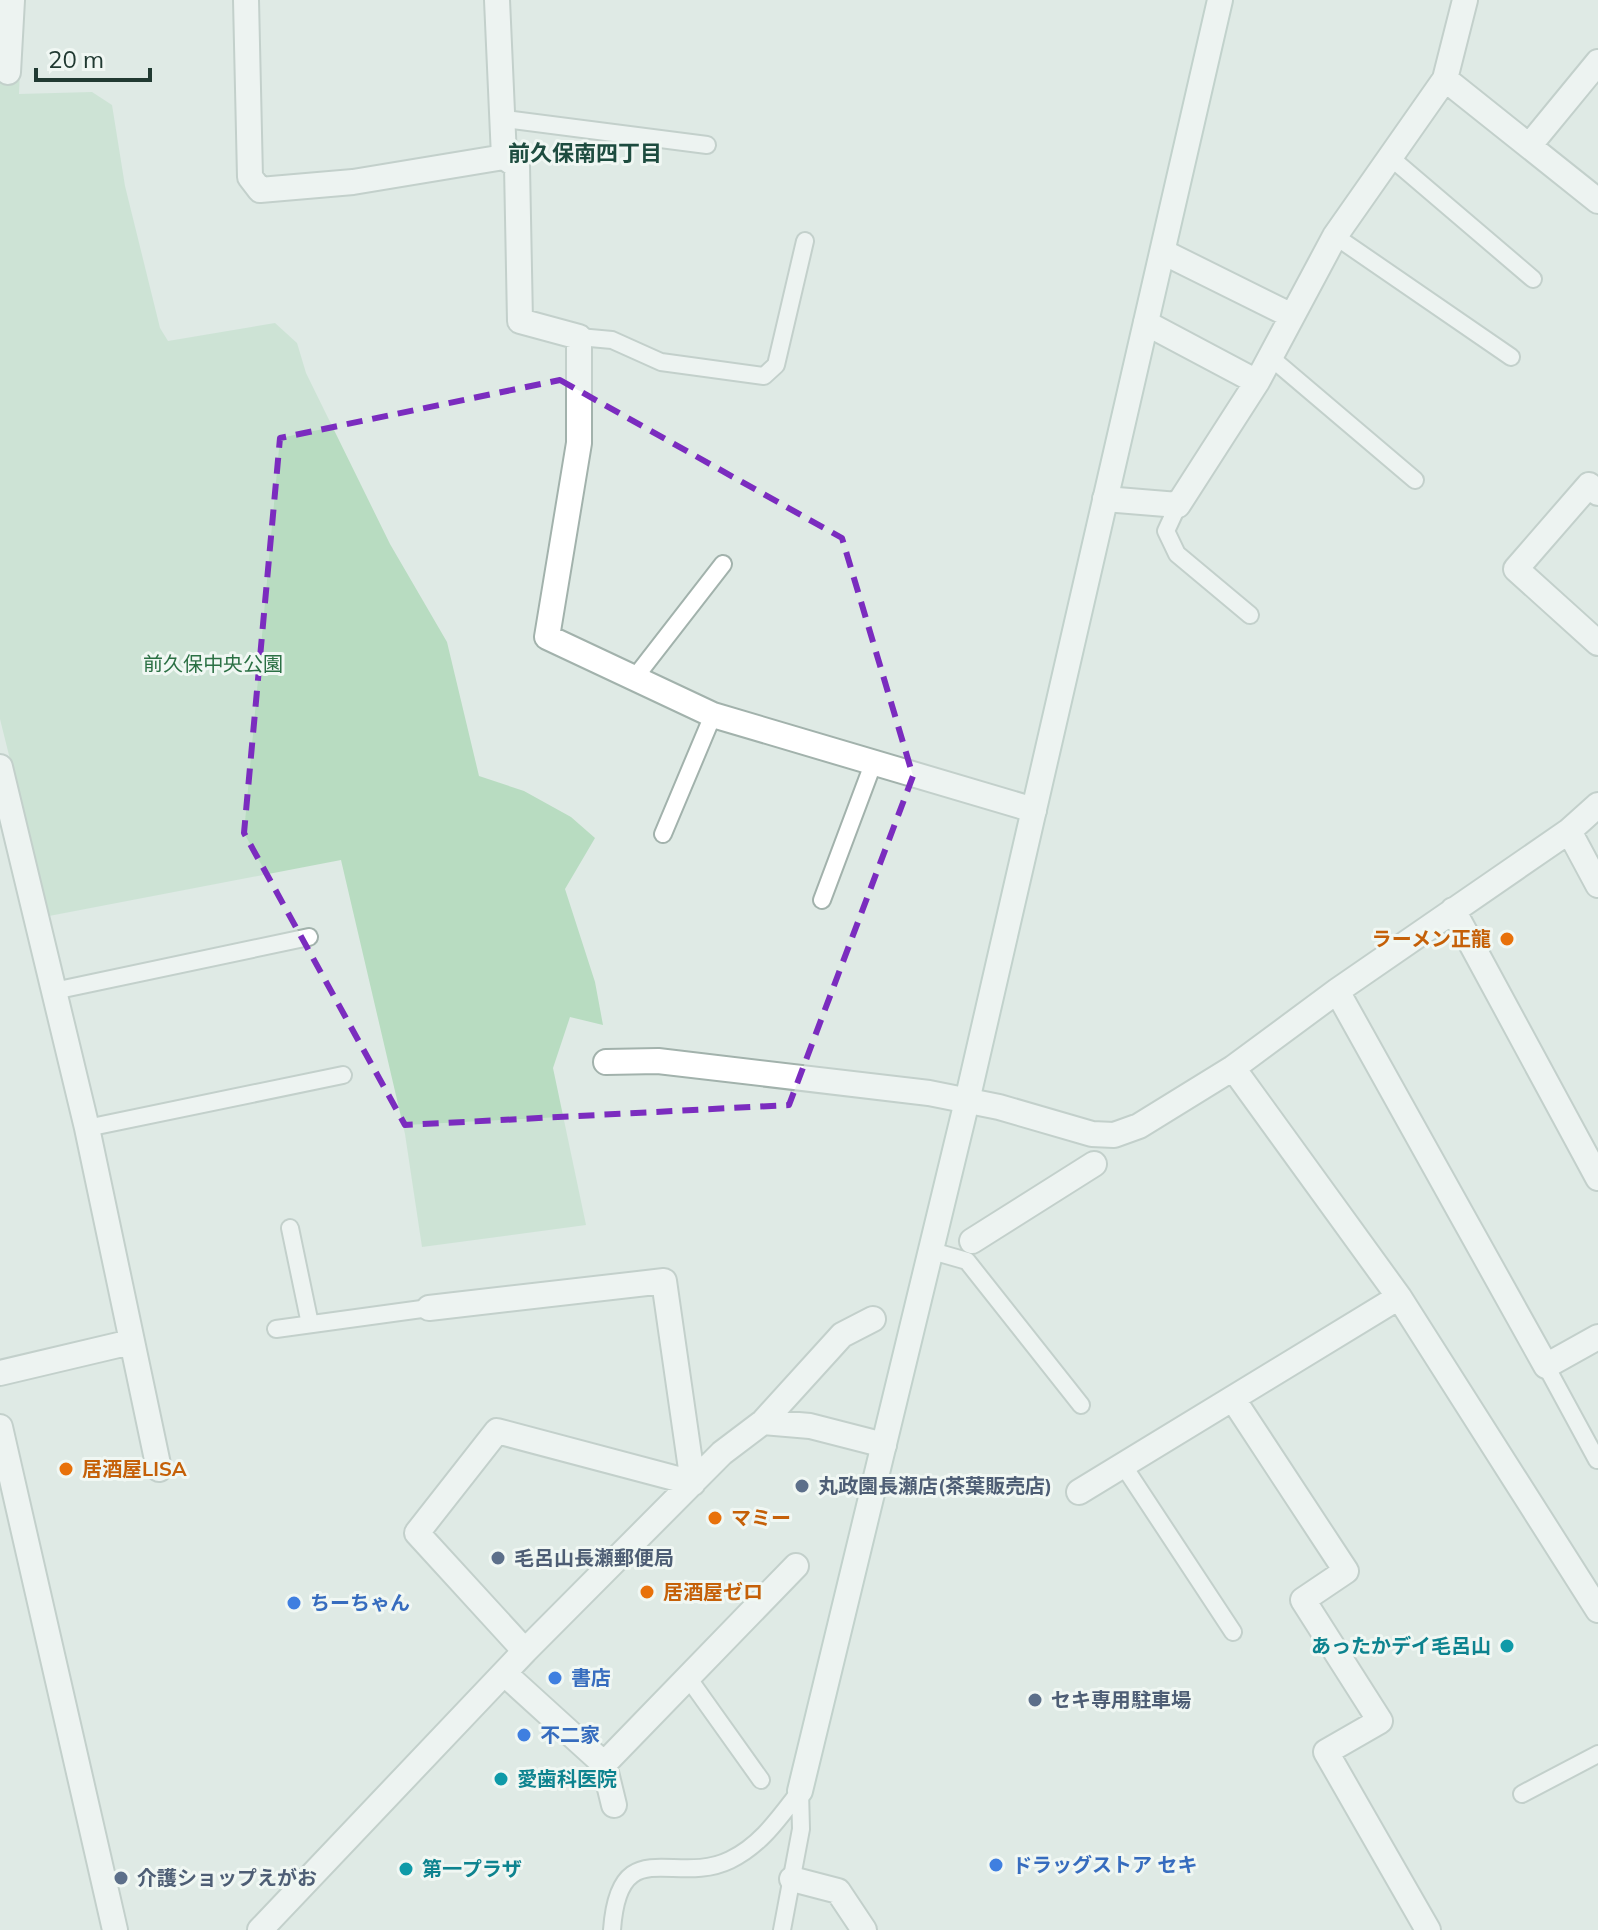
<svg xmlns="http://www.w3.org/2000/svg" width="1598" height="1930" viewBox="0 0 1598 1930" font-family="Mulish,'Noto Sans JP',sans-serif">
  <style>
    .park { fill: #b8dcc1 }
    .lines { fill: none; stroke-linecap: round; stroke-linejoin: round }
    .lane-casing { stroke: #a2b2ac; stroke-width: 20 }
    .street-casing { stroke: #a2b2ac; stroke-width: 28 }
    .secondary-casing { stroke: #9fb6ad; stroke-width: 28 }
    .lane { stroke: #fff; stroke-width: 16 }
    .street { stroke: #fff; stroke-width: 24 }
    .secondary { stroke: #fff; stroke-width: 24 }
    .marked { fill: none; stroke: #7b2cbf; stroke-width: 6; stroke-dasharray: 16 10; stroke-linejoin: round }
    .food-dot { fill: #e8710a; stroke: #f0f7f3; stroke-width: 3 }
    .service-dot { fill: #5c6f8a; stroke: #f0f7f3; stroke-width: 3 }
    .shop-dot { fill: #3f7fe0; stroke: #f0f7f3; stroke-width: 3 }
    .culture-dot { fill: #0f9aa8; stroke: #f0f7f3; stroke-width: 3 }
    .labels { text-anchor: middle; stroke-width: 6; stroke-linejoin: round; paint-order: stroke }
    .park-label { font-size: 20px; fill: #2b7044; stroke: #f0f7f3 }
    .food-label { font-size: 20px; font-weight: bold; fill: #c56008; stroke: #f0f7f3; text-anchor: start }
    .service-label { font-size: 20px; font-weight: bold; fill: #4e5e75; stroke: #f0f7f3; text-anchor: start }
    .shop-label { font-size: 20px; font-weight: bold; fill: #366cbe; stroke: #f0f7f3; text-anchor: start }
    .culture-label { font-size: 20px; font-weight: bold; fill: #0d838f; stroke: #f0f7f3; text-anchor: start }
    .neighbourhood-label { font-size: 22px; font-weight: bold; fill: #1d4c3f; stroke: #f0f7f3 }
  </style>
  <rect width="100%" height="100%" fill="#dfeae5"/>
  <path class="park" d="M 20,70 L 19,94 L 92,92 L 112,105 L 125,186 L 160,328 L 168,341 L 275,323 L 297,343 L 306,373 L 390,544 L 447,642 L 479,776 L 524,791 L 571,817 L 595,838 L 565,889 L 595,982 L 603,1025 L 570,1017 L 553,1068 L 586,1225 L 422,1247 L 405,1134 L 341,860 L 49,916 L 0,719 L 0,73 Z"/>
  <g class="lines">
    <g class="lane-casing">
      <path id="lane" d="M 505,119 L 707,145
        M 1390,157 L 1533,279
        M 1335,236 L 1511,357
        M 579,337 L 612,340 L 661,362 L 764,376 L 776,365 L 805,241
        M 1269,356 L 1415,480
        M 1178,505 L 1166,531 L 1177,554 L 1250,615
        M 633,680 L 723,564
        M 663,834 L 713,715
        M 822,900 L 873,764
        M 54,991 L 309,937
        M 87,1128 L 343,1075
        M 290,1228 L 310,1324
        M 932,1251 L 967,1261 L 1081,1405
        M 276,1329 L 429,1308
        M 1546,1366 L 1597,1460
        M 1123,1465 L 1233,1632
        M 689,1679 L 761,1780
        M 1522,1794 L 1598,1754
        M 612,1930 C 619,1831 674,1887 730,1860 C 761,1845 779,1818 800,1791 L 801,1829 L 782,1930"/>
    </g>
    <g class="street-casing">
      <path id="street" d="M 246,0 L 250,177 L 260,190 L 353,182 L 504,157
        M 497,0 L 504,157 L 517,166 L 520,321 L 579,337 L 579,443 L 547,637 L 713,715 L 1034,810
        M 8,72 L 12,0
        M 1445,79 L 1598,201
        M 1529,146 L 1598,62
        M 1163,252 L 1290,315
        M 1146,323 L 1257,382
        M 1598,493 L 1589,485 L 1516,569 L 1598,643
        M 1105,499 L 1178,505 L 1257,382 L 1335,236 L 1445,79 L 1465,0
        M 0,767 L 87,1128 L 159,1469
        M 1569,831 L 1598,885
        M 1453,910 L 1598,1178
        M 1337,991 L 1546,1366 L 1598,1337
        M 606,1062 L 658,1061 L 929,1093 L 999,1107 L 1092,1134 L 1114,1135 L 1139,1126 L 1233,1068 L 1337,991 L 1569,831 L 1598,805
        M 1233,1068 L 1399,1297 L 1598,1610
        M 972,1241 L 1094,1164
        M 429,1308 L 664,1281 L 693,1483 L 497,1431 L 417,1533 L 525,1651
        M 0,1373 L 131,1342
        M 1233,1399 L 1346,1571 L 1303,1600 L 1380,1721 L 1326,1752 L 1428,1930
        M 763,1422 L 842,1335 L 873,1319
        M 0,1427 L 115,1930
        M 1079,1492 L 1399,1297
        M 505,1674 L 604,1764 L 796,1566
        M 604,1764 L 614,1805
        M 792,1879 L 838,1891 L 864,1930
        M 260,1930 L 525,1651 L 722,1453 L 763,1422 L 810,1426 L 884,1445"/>
    </g>
    <g class="secondary-casing">
      <path id="secondary" d="M 800,1791 L 967,1101 L 1220,0"/>
    </g>
    <use href="#lane" class="lane"/>
    <use href="#street" class="street"/>
    <use href="#secondary" class="secondary"/>
  </g>
  <path d="M0 0H1598V1930H0ZM 560,380 L 842,538 L 913,776 L 789,1105 L 405,1125 L 244,833 L 280,438 Z" fill="#dfeae5" fill-opacity=".55" fill-rule="evenodd"/>
  <path class="marked" d="M 560,380 L 842,538 L 913,776 L 789,1105 L 405,1125 L 244,833 L 280,438 Z"/>
  <g class="food-dot">
    <circle cx="1507" cy="939" r="8"/>
    <circle cx="66" cy="1469" r="8"/>
    <circle cx="715" cy="1518" r="8"/>
    <circle cx="647" cy="1592" r="8"/>
  </g>
  <g class="service-dot">
    <circle cx="802" cy="1486" r="8"/>
    <circle cx="498" cy="1558" r="8"/>
    <circle cx="1035" cy="1700" r="8"/>
    <circle cx="121" cy="1878" r="8"/>
  </g>
  <g class="shop-dot">
    <circle cx="294" cy="1603" r="8"/>
    <circle cx="555" cy="1678" r="8"/>
    <circle cx="524" cy="1735" r="8"/>
    <circle cx="996" cy="1865" r="8"/>
  </g>
  <g class="culture-dot">
    <circle cx="1507" cy="1646" r="8"/>
    <circle cx="501" cy="1779" r="8"/>
    <circle cx="406" cy="1869" r="8"/>
  </g>
  <g class="labels">
    <g class="park-label">
      <text x="213" y="671">前久保中央公園</text>
    </g>
    <g class="food-label">
      <text x="1491" y="946" text-anchor="end">ラーメン正龍</text>
      <text x="82" y="1476">居酒屋LISA</text>
      <text x="731" y="1525">マミー</text>
      <text x="663" y="1599">居酒屋ゼロ</text>
    </g>
    <g class="service-label">
      <text x="818" y="1493">丸政園長瀬店(茶葉販売店)</text>
      <text x="514" y="1565">毛呂山長瀬郵便局</text>
      <text x="1051" y="1707">セキ専用駐車場</text>
      <text x="137" y="1885">介護ショップえがお</text>
    </g>
    <g class="shop-label">
      <text x="310" y="1610">ちーちゃん</text>
      <text x="571" y="1685">書店</text>
      <text x="540" y="1742">不二家</text>
      <text x="1012" y="1872">ドラッグストア セキ</text>
    </g>
    <g class="culture-label">
      <text x="1491" y="1653" text-anchor="end">あったかデイ毛呂山</text>
      <text x="517" y="1786">愛歯科医院</text>
      <text x="422" y="1876">第一プラザ</text>
    </g>
    <g class="neighbourhood-label">
      <text x="585" y="161">前久保南四丁目</text>
    </g>
  </g>
  <path d="M36 68v12h114v-12" fill="none" stroke="#213a32" stroke-width="4"/>
  <text x="48" y="68" font-size="24" fill="#213a32" stroke="#f0f7f3" stroke-width="6" paint-order="stroke">20 m</text>
</svg>
